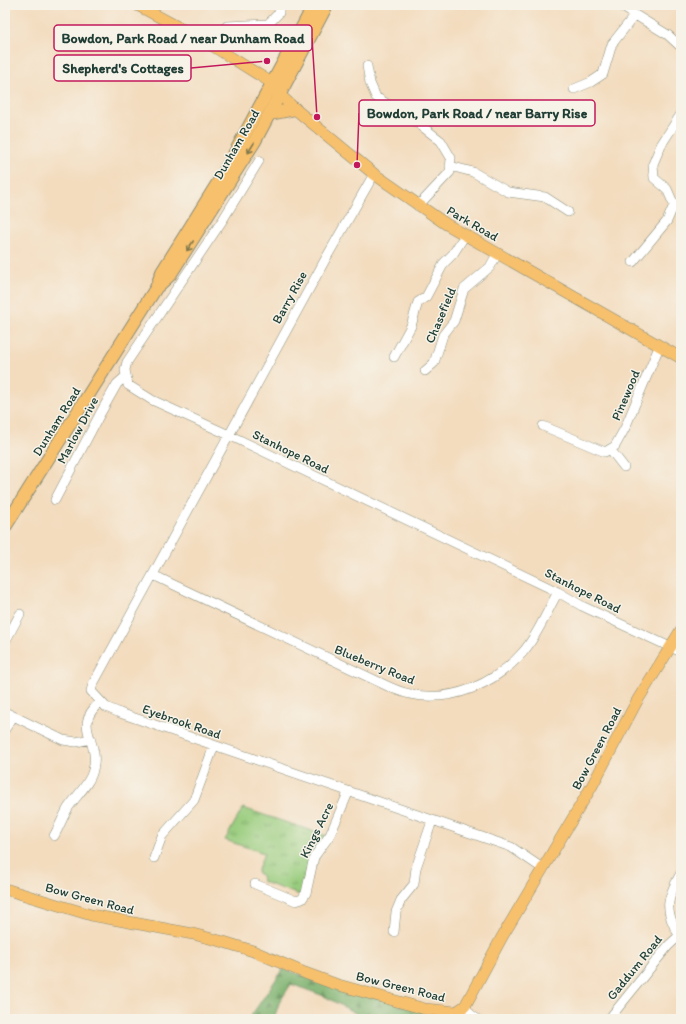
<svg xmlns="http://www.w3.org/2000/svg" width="686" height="1024" viewBox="0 0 686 1024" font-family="Itim,sans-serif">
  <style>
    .forest { fill: url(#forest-firs); stroke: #4c7650 }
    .park { fill: url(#park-tufts); stroke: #5c8458 }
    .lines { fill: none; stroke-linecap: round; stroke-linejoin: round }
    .minor-casing { stroke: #898c78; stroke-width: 10 }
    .major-casing { stroke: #898c78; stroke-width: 12 }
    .highway-casing { stroke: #898c78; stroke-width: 14 }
    .minor { stroke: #fff; stroke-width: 9 }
    .major { stroke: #f7c06c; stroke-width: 11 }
    .highway { stroke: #f7c06c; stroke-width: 12 }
    .oneway { stroke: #80784d }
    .labels { text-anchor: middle; stroke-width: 3; stroke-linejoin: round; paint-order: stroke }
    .street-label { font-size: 13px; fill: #1f3d34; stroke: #f7f3e8 }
    .leader { fill: none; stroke: #c2185b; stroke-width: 1.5 }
    .callout-dot { fill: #c2185b; stroke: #f7f3e8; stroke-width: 1.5 }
    .callout { fill: #f7f3e8; stroke: #c2185b; stroke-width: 1.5 }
    .callout-label { font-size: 14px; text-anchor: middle; font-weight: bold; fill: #1f3d34 }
  </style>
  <defs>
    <pattern id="forest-firs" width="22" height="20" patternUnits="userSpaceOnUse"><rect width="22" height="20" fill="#7ab06c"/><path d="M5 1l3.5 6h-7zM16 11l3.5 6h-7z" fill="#63905a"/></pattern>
    <pattern id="park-tufts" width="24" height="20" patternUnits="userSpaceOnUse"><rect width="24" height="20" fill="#98cc7d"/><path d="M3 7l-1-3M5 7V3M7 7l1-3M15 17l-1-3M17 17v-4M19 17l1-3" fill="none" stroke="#7ba767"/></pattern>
  </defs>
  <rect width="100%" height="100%" fill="#f7f3e8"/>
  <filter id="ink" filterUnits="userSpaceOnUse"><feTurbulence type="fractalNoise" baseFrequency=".025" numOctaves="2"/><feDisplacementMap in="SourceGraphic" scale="8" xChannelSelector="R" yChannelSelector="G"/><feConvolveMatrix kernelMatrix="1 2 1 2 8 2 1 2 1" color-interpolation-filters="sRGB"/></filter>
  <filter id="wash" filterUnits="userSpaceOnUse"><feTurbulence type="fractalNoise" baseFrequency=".012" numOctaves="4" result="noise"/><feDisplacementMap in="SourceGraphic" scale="16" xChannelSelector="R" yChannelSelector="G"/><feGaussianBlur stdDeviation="0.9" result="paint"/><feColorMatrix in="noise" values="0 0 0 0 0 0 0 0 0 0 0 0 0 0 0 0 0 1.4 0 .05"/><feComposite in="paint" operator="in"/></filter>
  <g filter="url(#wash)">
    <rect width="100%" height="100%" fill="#f3dbbd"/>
    <path class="forest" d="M 283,969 L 427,1013 L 425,1019 L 366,1019 L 324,996 L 291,984 L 279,1003 L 274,1019 L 249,1019 Z"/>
    <path class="park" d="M 243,808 L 327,836 L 305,890 L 300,895 L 263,882 L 262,875 L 257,873 L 264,853 L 225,840 Z"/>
  </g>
  <g filter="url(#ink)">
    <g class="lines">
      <g class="minor-casing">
        <path id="minor" d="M 619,5 L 668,35 L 681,47
          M 208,43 L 227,26 L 268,24 L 279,13 L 279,5
          M 367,66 L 370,83 L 376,97 L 419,124 L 441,141 L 451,158 L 450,172 L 418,206
          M 574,89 L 591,82 L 603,74 L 612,44 L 634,16
          M 259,161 L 222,221 L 127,362 L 125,370 L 128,385 L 152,400 L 229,435 L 558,592 L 582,606 L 681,652
          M 450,166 L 473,172 L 508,192 L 545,197 L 568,212
          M 374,174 L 325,260 L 93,684 L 91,691 L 106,707 L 120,713 L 511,847 L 542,868
          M 633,262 L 667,221 L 674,205 L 667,189 L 654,178 L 653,164 L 661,145 L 681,114
          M 394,357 L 411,326 L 418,302 L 426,297 L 444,263 L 453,254 L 465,235
          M 425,371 L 434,363 L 443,335 L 454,321 L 464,289 L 490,267 L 497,254
          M 543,426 L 605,452 L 615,446 L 625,428 L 659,347
          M 610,449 L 624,467
          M 55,500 L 100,414 L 117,384 L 126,376
          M 153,575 L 379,682 C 389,687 399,692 410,694 C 452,703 495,684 523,652 C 538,635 547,611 558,592
          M 5,642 L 20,614
          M 5,712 L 63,740 L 76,742 L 91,739
          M 5,729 L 13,717
          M 54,836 C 59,827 63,817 68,808 C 76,796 90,784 93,770 C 101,739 71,728 100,702
          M 154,858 L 162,836 L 194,800 L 214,746
          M 255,884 L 296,901 L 302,899 L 306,893 L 314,857 L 330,835 L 348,793
          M 394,932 L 396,912 L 401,900 L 414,884 L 416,868 L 432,821
          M 679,935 C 663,909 667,898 681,873
          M 465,1006 L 470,1014 L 477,1019
          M 609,1019 L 668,946 L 681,934"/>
      </g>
      <g class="major-casing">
        <path id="major" d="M 137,5 L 208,43 L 272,83 L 280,95 L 295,109 L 374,174 L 446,224 L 681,358
          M 5,889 L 91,915 L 193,934 L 224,942 L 253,951 L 305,973 L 335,984 L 425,1009 L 456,1012 L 465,1006 L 502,937 L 592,786 L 637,701 L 681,630"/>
      </g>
      <g class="highway-casing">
        <path id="highway" d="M 270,114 L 295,109
          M 158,286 L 170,275 L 255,141 L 327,5
          M 5,527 L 156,288 L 162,272 L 224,173 L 314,5"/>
      </g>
      <use href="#minor" class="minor"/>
      <use href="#major" class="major"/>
      <use href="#highway" class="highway"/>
    </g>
    <defs><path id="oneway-shaft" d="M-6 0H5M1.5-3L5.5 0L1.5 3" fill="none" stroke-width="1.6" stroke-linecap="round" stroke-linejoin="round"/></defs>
    <g class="oneway">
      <use href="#oneway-shaft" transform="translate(251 148) rotate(121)"/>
      <use href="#oneway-shaft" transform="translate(190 246) rotate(123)"/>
    </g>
  </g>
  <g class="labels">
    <g class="street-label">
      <text transform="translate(236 144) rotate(-60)" y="5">Dunham Road</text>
      <text transform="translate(473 223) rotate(30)" y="5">Park Road</text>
      <text transform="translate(289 297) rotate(-61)" y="5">Barry Rise</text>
      <text transform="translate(440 315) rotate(-67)" y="5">Chasefield</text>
      <text transform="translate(625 395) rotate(-67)" y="5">Pinewood</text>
      <text transform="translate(56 421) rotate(-58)" y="5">Dunham Road</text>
      <text transform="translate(77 430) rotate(-62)" y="5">Marlow Drive</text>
      <text transform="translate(291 451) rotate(26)" y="5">Stanhope Road</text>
      <text transform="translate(583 590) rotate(27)" y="5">Stanhope Road</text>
      <text transform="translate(375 664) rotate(22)" y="5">Blueberry Road</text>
      <text transform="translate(182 721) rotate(19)" y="5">Eyebrook Road</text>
      <text transform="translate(596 748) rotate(-62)" y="5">Bow Green Road</text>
      <text transform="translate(316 830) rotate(-64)" y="5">Kings Acre</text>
      <text transform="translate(90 898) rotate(15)" y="5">Bow Green Road</text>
      <text transform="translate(634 967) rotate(-51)" y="5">Gaddum Road</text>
      <text transform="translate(401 986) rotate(14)" y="5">Bow Green Road</text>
    </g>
  </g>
  <path class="leader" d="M317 117L312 38M267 61L191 68M357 165L359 113"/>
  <g class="callout-dot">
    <circle cx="317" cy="117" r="4"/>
    <circle cx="267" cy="61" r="4"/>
    <circle cx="357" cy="165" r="4"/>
  </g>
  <g class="callout">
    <rect x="54" y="25" width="258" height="26" rx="4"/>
    <rect x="54" y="55" width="137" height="26" rx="4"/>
    <rect x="359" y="100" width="236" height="26" rx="4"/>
  </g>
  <g class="callout-label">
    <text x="183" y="43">Bowdon, Park Road / near Dunham Road</text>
    <text x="123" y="73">Shepherd's Cottages</text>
    <text x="477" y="118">Bowdon, Park Road / near Barry Rise</text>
  </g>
  <rect width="686" height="1024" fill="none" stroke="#f7f3e8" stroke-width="20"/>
</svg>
